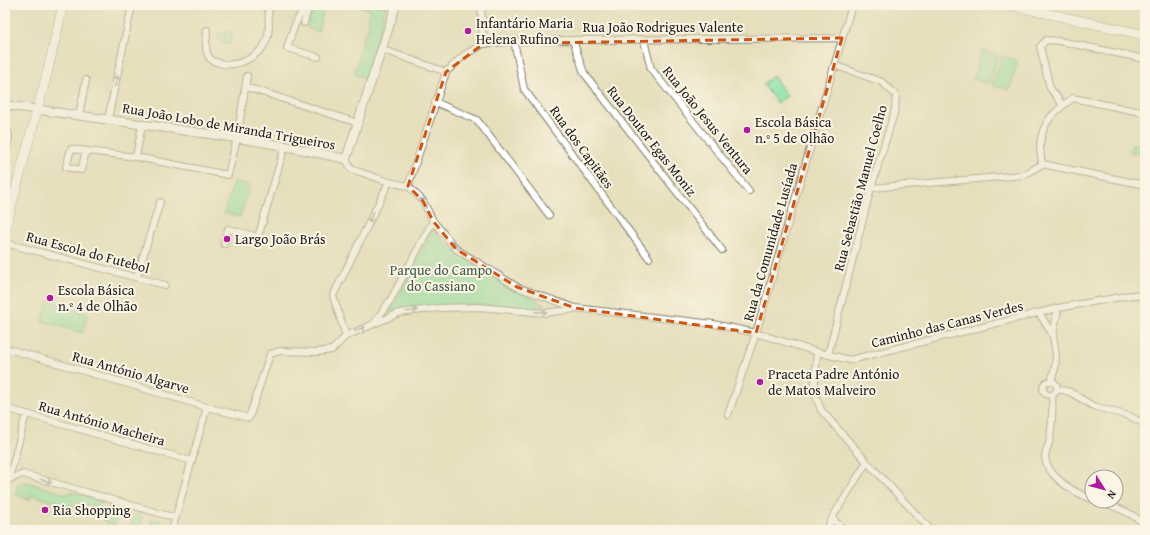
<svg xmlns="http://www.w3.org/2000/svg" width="1150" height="535" viewBox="0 0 1150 535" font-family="'Gentium Book Plus',serif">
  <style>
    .green { fill: #87e2a7; stroke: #527f62 }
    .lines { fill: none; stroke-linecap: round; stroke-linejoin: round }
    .minor-casing { stroke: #817e6c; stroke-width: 8 }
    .tertiary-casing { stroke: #817e6c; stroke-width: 10 }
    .secondary-casing { stroke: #817e6c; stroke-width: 10 }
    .minor { stroke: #fff; stroke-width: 6 }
    .tertiary { stroke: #fff; stroke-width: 8 }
    .secondary { stroke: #fff; stroke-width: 9 }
    .oneway { stroke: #999 }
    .marked { fill: none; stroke: #d4530e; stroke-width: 3; stroke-dasharray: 8 5; stroke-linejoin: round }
    .poi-dot { fill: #b5179e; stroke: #fcf5e5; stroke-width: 1.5 }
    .labels { text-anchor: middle; stroke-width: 4; stroke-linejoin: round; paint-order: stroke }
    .poi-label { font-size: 14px; fill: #1c1c1c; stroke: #fcf5e5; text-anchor: start }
    .street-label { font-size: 14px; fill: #1c1c1c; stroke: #fcf5e5 }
    .park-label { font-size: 14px; fill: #3c5746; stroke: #fcf5e5 }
  </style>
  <rect width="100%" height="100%" fill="#fcf5e5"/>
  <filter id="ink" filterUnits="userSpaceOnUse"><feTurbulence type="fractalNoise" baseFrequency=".025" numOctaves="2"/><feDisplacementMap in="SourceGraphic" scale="8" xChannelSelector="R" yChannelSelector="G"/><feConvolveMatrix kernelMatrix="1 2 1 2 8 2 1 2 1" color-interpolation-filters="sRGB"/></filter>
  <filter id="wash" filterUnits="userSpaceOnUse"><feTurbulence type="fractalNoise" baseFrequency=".012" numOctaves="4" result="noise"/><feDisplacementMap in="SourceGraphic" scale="16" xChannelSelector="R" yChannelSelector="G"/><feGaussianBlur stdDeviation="0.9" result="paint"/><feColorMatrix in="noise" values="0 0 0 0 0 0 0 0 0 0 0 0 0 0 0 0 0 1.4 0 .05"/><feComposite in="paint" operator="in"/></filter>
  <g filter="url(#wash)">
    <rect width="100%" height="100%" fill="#e6dfbb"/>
    <path class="green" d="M 314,5 L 328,5 L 327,9 L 324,9 L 318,32 L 307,28 Z
      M 359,5 L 386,5 L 383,15 L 384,16 L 366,78 L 354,74 L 363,43 L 361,42 L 364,34 L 366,34 L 370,22 L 367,21 L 370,10 L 359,6 Z
      M 232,31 L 232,40 L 230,41 L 230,44 L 225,44 L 225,42 L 219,42 L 218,34 L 225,34 L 225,32 Z
      M 982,50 L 998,55 L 989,84 L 973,79 Z
      M 1002,56 L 1018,61 L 1009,90 L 992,85 Z
      M 773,76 L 787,96 L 777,103 L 763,84 Z
      M 1132,143 L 1145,145 L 1145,155 L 1130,152 Z
      M 234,181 L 250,186 L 240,217 L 224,213 Z
      M 432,230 L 454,250 L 515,289 L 533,298 L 544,305 L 543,309 L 479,305 L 400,309 L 386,313 L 396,302 Z
      M 48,301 L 88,314 L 82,333 L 42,321 Z
      M 26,482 L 66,494 L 73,492 L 101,500 L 103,502 L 97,508 L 75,502 L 73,508 L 31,495 L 30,500 L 15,495 L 18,485 Z
      M 107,507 L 117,510 L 118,515 L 115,525 L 103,521 L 104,516 L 96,513 L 103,511 Z
      M 136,514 L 142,515 L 141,530 L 129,527 Z
      M 152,519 L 161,521 L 160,530 L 149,530 Z"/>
  </g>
  <g filter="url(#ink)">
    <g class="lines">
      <g class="minor-casing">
        <path id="minor" d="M 305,5 L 294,27 L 287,48 L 318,57
          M 481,5 L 483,44
          M 5,15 L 7,5
          M 304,23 L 309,5
          M 207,30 C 207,38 204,50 209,57 C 211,61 215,62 219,63 C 236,68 258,58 266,42 C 271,31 268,17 268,5
          M 573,40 L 584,73 L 722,250
          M 644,40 L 651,69 L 749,191
          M 514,41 L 524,89 L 649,258
          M 381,49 L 446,72
          M 246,87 L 358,123
          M 435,102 L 477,120 L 549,215
          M 1063,105 L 1050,88 L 1040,47 L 1046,40 L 1059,41 L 1145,59
          M 79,115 L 86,80
          M 108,119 L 132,5
          M 5,127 C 12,135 8,143 5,152
          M 86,151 L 81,170 L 66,167 L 71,149 L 136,157 L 228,175 L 237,138 L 247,76
          M 136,157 L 142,125
          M 346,159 L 351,169 L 389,182 L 408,186
          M 1042,164 C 1041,157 1040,151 1040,145 C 1042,121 1055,111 1073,98 L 1145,113
          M 408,186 L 423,201 L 433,221 L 456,249 L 517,287 L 575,308 L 713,324 L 756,333 L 817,352 L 850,360 L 1058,308 L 1132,295 L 1145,297
          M 408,186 L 446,72 L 464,55 L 483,44 L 514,41 L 573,40 L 842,38
          M 871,188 L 1024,175 L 1042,164 L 1145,185
          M 5,243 L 165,285
          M 224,244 L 228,229 L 258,237 L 285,146
          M 137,276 L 160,202
          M 1039,313 L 1053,335
          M 375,322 L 391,299 L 433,221
          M 346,336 L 333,296 L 389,182
          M 5,348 L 207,407 L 249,418 L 270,354 L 280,351 L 317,352 L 332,350 L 346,336 L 399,313 L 439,308 L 479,307 L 545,313 L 574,309
          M 817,352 L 814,392 L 821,410 L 867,462 L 931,530
          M 828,355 L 871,188 L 895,110 L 896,95 L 882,82 L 834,65
          M1043 388a7 7 0 1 1 14 0a7 7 0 1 1-14 0Z
          M 1051,381 L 1055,368 L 1056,355 L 1053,335 L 1058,308
          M 1058,389 L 1070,392 L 1093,406 L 1129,416 L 1145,424
          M 1052,396 C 1053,410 1052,425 1050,439 C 1049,445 1045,452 1045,457 C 1047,477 1075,493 1092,499
          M 5,408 L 192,461
          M 728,415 L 756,333 L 852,5
          M 9,479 L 26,414
          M 5,481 L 23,474 L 176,518
          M 1098,501 C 1115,507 1132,512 1145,525
          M 832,518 L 844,530
          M 172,530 L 207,407
          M 827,530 L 832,518 L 867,462"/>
      </g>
      <g class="tertiary-casing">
        <path id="tertiary" d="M 5,105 L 237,138 L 285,146 L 346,159 L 396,5"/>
      </g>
      <g class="secondary-casing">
        <path id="secondary" d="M 1009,5 L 1145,35
          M 5,229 L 47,74 L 63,5"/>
      </g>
      <use href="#minor" class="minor"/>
      <use href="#tertiary" class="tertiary"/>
      <use href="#secondary" class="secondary"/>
    </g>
    <defs><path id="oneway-shaft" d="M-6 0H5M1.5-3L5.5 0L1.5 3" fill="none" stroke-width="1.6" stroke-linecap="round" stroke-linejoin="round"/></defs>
    <g class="oneway">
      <use href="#oneway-shaft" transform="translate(116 81) rotate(-78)"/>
      <use href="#oneway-shaft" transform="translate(423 203) rotate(-125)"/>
      <use href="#oneway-shaft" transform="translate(371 217) rotate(116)"/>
      <use href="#oneway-shaft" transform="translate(455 246) rotate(-135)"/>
      <use href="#oneway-shaft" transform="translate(412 311) rotate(-7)"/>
      <use href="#oneway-shaft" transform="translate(541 312) rotate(1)"/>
      <use href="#oneway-shaft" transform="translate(360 329) rotate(-25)"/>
      <use href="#oneway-shaft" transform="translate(46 481) rotate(16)"/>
    </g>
  </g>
  <path d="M0 0H1150V535H0ZM 842,38 L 756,333 L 575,308 L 517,287 L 456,249 L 433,221 L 423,201 L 408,186 L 446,72 L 483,44 Z" fill="#e6dfbb" fill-opacity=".55" fill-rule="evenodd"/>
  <path class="marked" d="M 842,38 L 756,333 L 575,308 L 517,287 L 456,249 L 433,221 L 423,201 L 408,186 L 446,72 L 483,44 Z"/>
  <g class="poi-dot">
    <circle cx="468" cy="31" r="4"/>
    <circle cx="747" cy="130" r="4"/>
    <circle cx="227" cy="239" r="4"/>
    <circle cx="50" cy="298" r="4"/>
    <circle cx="760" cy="382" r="4"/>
    <circle cx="45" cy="510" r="4"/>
  </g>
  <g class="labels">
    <g class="poi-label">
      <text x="476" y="28">Infantário Maria<tspan x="476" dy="16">Helena Rufino</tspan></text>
      <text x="755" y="127">Escola Básica<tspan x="755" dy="16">n.º 5 de Olhão</tspan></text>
      <text x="235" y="244">Largo João Brás</text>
      <text x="58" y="295">Escola Básica<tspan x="58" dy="16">n.º 4 de Olhão</tspan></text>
      <text x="768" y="379">Praceta Padre António<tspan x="768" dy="16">de Matos Malveiro</tspan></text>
      <text x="53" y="515">Ria Shopping</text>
    </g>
    <g class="street-label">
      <text x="663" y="32">Rua João Rodrigues Valente</text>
      <text transform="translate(708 120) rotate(51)" y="5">Rua João Jesus Ventura</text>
      <text transform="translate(229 126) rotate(10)" y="5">Rua João Lobo de Miranda Trigueiros</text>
      <text transform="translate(652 141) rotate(52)" y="5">Rua Doutor Egas Moniz</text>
      <text transform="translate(582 147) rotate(54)" y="5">Rua dos Capitães</text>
      <text transform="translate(860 188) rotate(-75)" y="5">Rua Sebastião Manuel Coelho</text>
      <text transform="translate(770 242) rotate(-74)" y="5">Rua da Comunidade Lusíada</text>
      <text transform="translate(88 252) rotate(15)" y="5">Rua Escola do Futebol</text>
      <text transform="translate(947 324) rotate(-14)" y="5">Caminho das Canas Verdes</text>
      <text transform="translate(131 372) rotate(16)" y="5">Rua António Algarve</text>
      <text transform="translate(102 423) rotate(16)" y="5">Rua António Macheira</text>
    </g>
    <g class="park-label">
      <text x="441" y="275">Parque do Campo<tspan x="441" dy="16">do Cassiano</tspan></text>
    </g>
  </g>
  <rect width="1150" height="535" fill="none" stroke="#fcf5e5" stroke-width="20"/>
  <g transform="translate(1104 489) rotate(126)"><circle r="19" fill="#fcf5e5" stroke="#a29e95"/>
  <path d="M0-3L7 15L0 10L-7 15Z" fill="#b5179e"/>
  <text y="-6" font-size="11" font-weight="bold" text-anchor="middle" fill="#1c1c1c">N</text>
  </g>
</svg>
